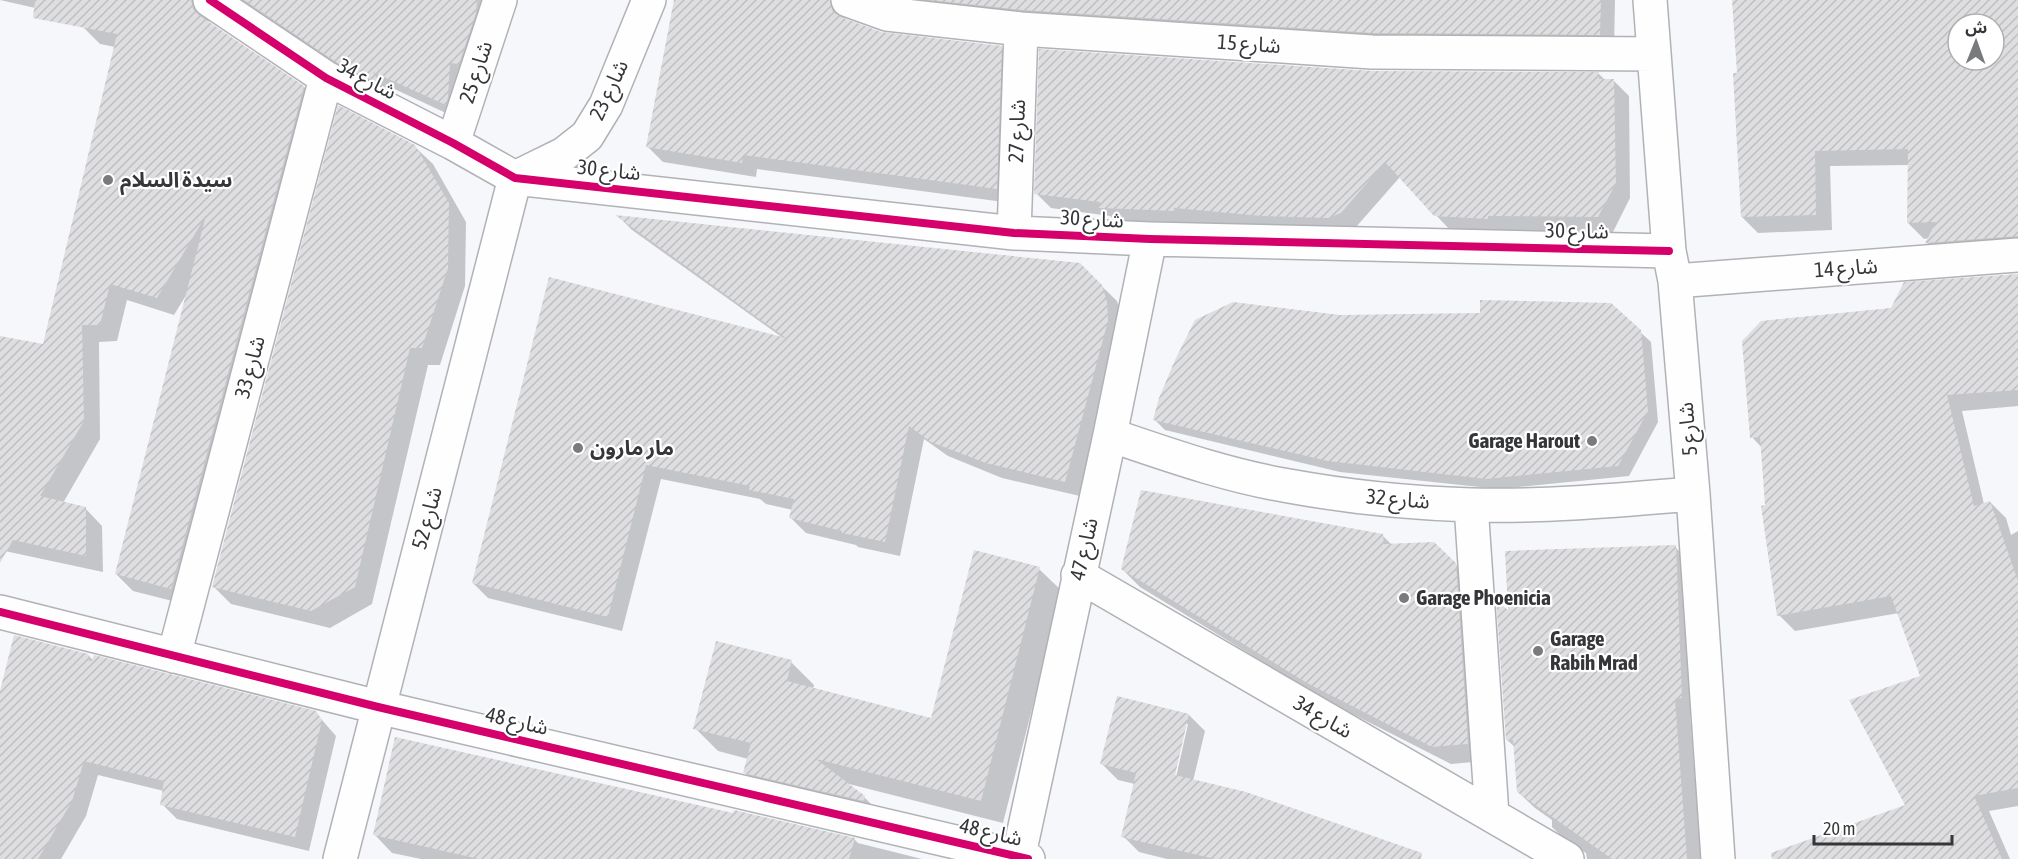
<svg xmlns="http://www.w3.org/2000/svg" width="2018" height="859" viewBox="0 0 2018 859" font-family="'Asap Condensed','Noto Sans Arabic',sans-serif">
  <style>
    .shadow { fill: #0003; fill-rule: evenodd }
    .building { fill: url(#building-hatch); fill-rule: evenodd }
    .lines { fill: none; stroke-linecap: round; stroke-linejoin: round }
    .minor-casing { stroke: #b1b2b5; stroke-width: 36 }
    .minor { stroke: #fefefe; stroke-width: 33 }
    .cycleway-casing { stroke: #fff; stroke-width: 11 }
    .cycleway { stroke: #d6006c; stroke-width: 8 }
    .poi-dot { fill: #787a7d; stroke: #fff; stroke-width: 2 }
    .labels { text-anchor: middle; stroke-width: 4.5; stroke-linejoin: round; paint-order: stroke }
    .street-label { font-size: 21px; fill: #353639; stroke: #fff }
    .poi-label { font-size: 21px; font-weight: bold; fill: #353639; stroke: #fff; text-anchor: start }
  </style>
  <defs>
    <pattern id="building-hatch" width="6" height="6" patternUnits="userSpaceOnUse" patternTransform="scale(1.5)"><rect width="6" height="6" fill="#dedde0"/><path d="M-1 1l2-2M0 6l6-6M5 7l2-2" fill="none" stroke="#bfbec1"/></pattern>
  </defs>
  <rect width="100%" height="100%" fill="#f5f7fb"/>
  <path class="shadow" d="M 0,0 L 220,0 L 208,17 L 209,24 L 304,87 L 321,105 L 188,605 L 133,591 L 116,574 L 188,292 L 174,315 L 127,300 L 117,341 L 99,342 L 100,439 L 63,503 L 85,508 L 102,526 L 103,572 L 0,550 L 0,337 L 44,346 L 115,47 L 100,44 L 83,27 L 84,19 Z
    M 236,0 L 498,0 L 463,121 L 388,86 L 395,100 L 354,79 Z
    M 692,0 L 851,0 L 845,8 L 844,19 L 885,34 L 1001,47 L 1016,62 L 1011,203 L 757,169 L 756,177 L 663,162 L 648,147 Z
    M 880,0 L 1615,0 L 1614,49 L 1388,47 Z
    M 1733,0 L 2018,0 L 2018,253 L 1942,259 L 1927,243 L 1929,238 L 1924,239 L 1908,223 L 1909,165 L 1830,166 L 1832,230 L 1758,233 L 1742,217 L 1739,75 ZM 1958,24 L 1994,24 L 1994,60 L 1958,60 Z
    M 1372,72 L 1599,74 L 1605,80 L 1613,80 L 1629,96 L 1630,198 L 1613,232 L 1451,231 L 1400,177 L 1356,227 L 1278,230 L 1189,222 L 1188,226 L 1116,222 L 1110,216 L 1051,208 L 1036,193 Z
    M 414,146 L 433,164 L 466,222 L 465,286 L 440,365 L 428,365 L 372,604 L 330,628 L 231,604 L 213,586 Z
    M 619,217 L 1079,264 L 1117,301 L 1122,318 L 1122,336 L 1080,496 L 1002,478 L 948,456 L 924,439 L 900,556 L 858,547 L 856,545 L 806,533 L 791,518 L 793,510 L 766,504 L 760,499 L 661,479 L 622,631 L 488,598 L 473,583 L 783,338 L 632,230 Z
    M 2018,275 L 2018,406 L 1962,411 L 1984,504 L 1990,502 L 2006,518 L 2011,535 L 2018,531 L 2018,806 L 1989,811 L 2010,859 L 1822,859 L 1907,806 L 1921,677 L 1899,613 L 1795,631 L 1779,615 L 1762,448 L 1752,437 L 1892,309 Z
    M 1340,316 L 1639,331 L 1651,342 L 1658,422 L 1629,476 L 1498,489 L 1340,472 L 1165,430 L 1155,420 Z
    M 1382,535 L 1392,545 L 1455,564 L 1473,582 L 1485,761 L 1451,764 L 1327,701 L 1140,587 L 1122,569 Z
    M 1675,547 L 1691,563 L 1697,713 L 1690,714 L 1701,859 L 1587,859 L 1586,853 L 1568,843 L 1552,827 L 1552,820 L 1535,808 L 1518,792 L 1515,747 L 1507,740 L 1509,614 Z
    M 1039,569 L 1062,591 L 1003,823 L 845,783 L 864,797 L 887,820 L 768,796 L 745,773 L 748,759 L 718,751 L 695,728 L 791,662 L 814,685 L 813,689 L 932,719 Z
    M 88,655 L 94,661 L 315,712 L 336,736 L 309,851 L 177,819 L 162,804 L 164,791 L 98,775 L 86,816 L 61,859 L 0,859 L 0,712 Z
    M 1189,715 L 1205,731 L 1193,781 L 1414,852 L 1421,859 L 1167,859 L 1139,852 L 1123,836 L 1135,784 L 1118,780 L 1102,764 ZM 1185,724 L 1188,724 L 1175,782 L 1172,782 Z
    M 734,815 L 854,839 L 858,843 L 922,859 L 421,859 L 392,853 L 375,835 Z"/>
  <path class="building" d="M 35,0 L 191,0 L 193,9 L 200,16 L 304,86 L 171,589 L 115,574 L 206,215 L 157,298 L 110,284 L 100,325 L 82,325 L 84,421 L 40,496 L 86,507 L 86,556 L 13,540 L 0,563 L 0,336 L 43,344 L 117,34 L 33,18 Z
    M 244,0 L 477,0 L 476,13 L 459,64 L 450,63 L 448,97 L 446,105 L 373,72 L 381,85 L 336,62 Z
    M 674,0 L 830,0 L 833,12 L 841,17 L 881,32 L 1002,46 L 997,189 L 743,155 L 742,163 L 646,147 Z
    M 930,0 L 1601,0 L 1600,35 L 1373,33 L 1023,10 Z
    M 1732,0 L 2018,0 L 2018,236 L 1925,243 L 1936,222 L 1907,223 L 1908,149 L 1815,151 L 1816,215 L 1741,217 L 1733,73 L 1737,73 ZM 1958,24 L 1994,24 L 1994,60 L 1958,60 Z
    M 1039,49 L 1372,71 L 1599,72 L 1599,79 L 1614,79 L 1616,183 L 1598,217 L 1488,216 L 1488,219 L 1434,216 L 1385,162 L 1341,213 L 1328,218 L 1262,216 L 1174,208 L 1174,211 L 1099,208 L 1100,202 L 1034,194 Z
    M 338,105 L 415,145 L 449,203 L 448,268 L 422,348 L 410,348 L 355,587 L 311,611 L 212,587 Z
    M 615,215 L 1080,263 L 1102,285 L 1107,302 L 1108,321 L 1065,482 L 986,463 L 931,442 L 909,426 L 885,542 L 842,533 L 842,531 L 789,518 L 794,499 L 749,490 L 750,486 L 646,465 L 608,617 L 472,583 L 549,277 L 786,338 Z
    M 2018,274 L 2018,390 L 1947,395 L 1974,506 L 1990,501 L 2018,581 L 2018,788 L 1974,796 L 2002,859 L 1772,859 L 1771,853 L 1905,805 L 1849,700 L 1920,676 L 1891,596 L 1777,616 L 1761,506 L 1765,505 L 1760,437 L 1750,438 L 1742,341 L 1761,321 L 1891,308 L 1904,282 Z
    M 1480,300 L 1611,303 L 1641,330 L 1648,411 L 1618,466 L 1486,479 L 1328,461 L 1153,420 L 1159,398 L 1175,360 L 1195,320 L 1233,302 L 1340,315 L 1480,313 Z
    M 1141,490 L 1383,534 L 1384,544 L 1434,542 L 1456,563 L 1468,744 L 1432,747 L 1307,683 L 1121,569 Z
    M 1676,545 L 1682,698 L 1675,699 L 1687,859 L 1612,859 L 1517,792 L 1513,740 L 1506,740 L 1496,600 L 1508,610 L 1505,551 Z
    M 974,550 L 1040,567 L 981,801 L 816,759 L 865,796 L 864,801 L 743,773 L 751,743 L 693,729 L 716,641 L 792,660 L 787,681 L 931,718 Z
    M 14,635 L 88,654 L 89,661 L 92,661 L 94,655 L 316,711 L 322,720 L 295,837 L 160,805 L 164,781 L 84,761 L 72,801 L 38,859 L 0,859 L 0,691 Z
    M 1117,696 L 1189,714 L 1175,775 L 1246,792 L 1422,853 L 1421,859 L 1215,859 L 1121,837 L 1136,773 L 1100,764 Z
    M 395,737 L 733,813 L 734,810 L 855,838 L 849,859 L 479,859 L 373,835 Z"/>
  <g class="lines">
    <g class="minor-casing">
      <path id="minor" d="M 210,0 L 326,78 L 453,143 L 515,178 L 1014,233 L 1150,239 L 1669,251
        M 848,0 L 887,14 L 1021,29 L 1372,52 L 1653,54
        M 1650,0 L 1669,251 L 1675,281 L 1693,494 L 1718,859
        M 453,143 L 500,0
        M 515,178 L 564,154 L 587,136 L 606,105 L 649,0
        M 1014,233 L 1021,29
        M 1675,281 L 2018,255
        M 1110,435 C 1169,455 1228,476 1289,486 C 1349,497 1410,503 1471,505 C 1545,507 1620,500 1693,494
        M 1471,505 L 1492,815
        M 1078,575 L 1567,859
        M 0,612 L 378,707 L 1028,859
        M 174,656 L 326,78
        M 340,859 L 515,178
        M 1018,859 L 1110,435 L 1150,239"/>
    </g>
    <use href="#minor" class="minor"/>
    <g class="cycleway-casing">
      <path id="cycleway" d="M 210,0 L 326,78 L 453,143 L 515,178 L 1014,233 L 1150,239 L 1669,251
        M 0,612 L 378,707 L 1028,859"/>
    </g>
    <use href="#cycleway" class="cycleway"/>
  </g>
  <g class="poi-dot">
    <circle cx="108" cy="180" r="6"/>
    <circle cx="1592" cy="441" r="6"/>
    <circle cx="578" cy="448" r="6"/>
    <circle cx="1404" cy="598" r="6"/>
    <circle cx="1538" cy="651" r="6"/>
  </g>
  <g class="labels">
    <g class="street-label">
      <text transform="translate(1249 44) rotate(4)" y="7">شارع 15</text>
      <text transform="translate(476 72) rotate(-72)" y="7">شارع 25</text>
      <text transform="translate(367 79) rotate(28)" y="7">شارع 34</text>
      <text transform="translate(609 90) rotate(-65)" y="7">شارع 23</text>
      <text transform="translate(1017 131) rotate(-88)" y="7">شارع 27</text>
      <text transform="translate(609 170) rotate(6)" y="7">شارع 30</text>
      <text transform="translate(1092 219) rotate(3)" y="7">شارع 30</text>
      <text transform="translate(1577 231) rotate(1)" y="7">شارع 30</text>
      <text transform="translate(1846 268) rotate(-4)" y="7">شارع 14</text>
      <text transform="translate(250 367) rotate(-75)" y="7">شارع 33</text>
      <text transform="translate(1688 429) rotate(-95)" y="7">شارع 5</text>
      <text transform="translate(1398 499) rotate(5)" y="7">شارع 32</text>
      <text transform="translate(427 518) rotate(-75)" y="7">شارع 52</text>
      <text transform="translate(1084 549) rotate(-77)" y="7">شارع 47</text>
      <text transform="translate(1323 717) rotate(30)" y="7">شارع 34</text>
      <text transform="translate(517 721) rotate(13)" y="7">شارع 48</text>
      <text transform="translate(991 832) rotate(13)" y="7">شارع 48</text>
    </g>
    <g class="poi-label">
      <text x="120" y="187">سيدة السلام</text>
      <text x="1580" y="448" text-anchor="end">Garage Harout</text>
      <text x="590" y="455">مار مارون</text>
      <text x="1416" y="605">Garage Phoenicia</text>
      <text x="1550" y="646">Garage<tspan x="1550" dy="24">Rabih Mrad</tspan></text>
    </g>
  </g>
  <g transform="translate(1976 42) rotate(1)"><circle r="28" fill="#ffffff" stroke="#aeafb0" stroke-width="1.5"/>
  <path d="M0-4.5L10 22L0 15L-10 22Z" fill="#787a7d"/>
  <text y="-9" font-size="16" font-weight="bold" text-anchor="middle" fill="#353639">ش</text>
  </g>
  <path d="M1814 835v9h138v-9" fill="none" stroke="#353639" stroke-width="3"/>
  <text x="1823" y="835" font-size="18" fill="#353639" stroke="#ffffff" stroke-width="4.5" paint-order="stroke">20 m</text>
</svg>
